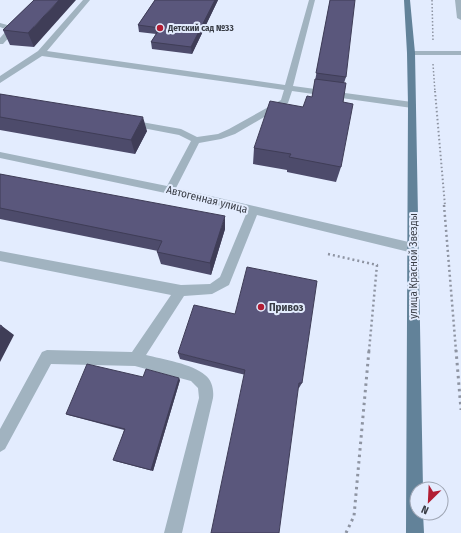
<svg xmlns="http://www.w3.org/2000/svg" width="461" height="533" viewBox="0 0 461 533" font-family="'Fira Sans Condensed',sans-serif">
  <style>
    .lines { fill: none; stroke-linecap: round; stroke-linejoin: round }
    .path-far3 { stroke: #8e94a2; stroke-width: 1.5; stroke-dasharray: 1.5 2; stroke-linecap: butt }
    .path-far2 { stroke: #8e94a2; stroke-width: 2; stroke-dasharray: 1.5 2.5; stroke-linecap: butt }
    .path-far1 { stroke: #8e94a2; stroke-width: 2.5; stroke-dasharray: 2 3; stroke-linecap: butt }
    .path { stroke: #8e94a2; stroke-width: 3; stroke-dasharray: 2.5 4; stroke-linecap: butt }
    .minor { fill: #a1b3c0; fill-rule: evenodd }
    .major { fill: #628299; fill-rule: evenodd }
    .wall { fill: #4d4b6b }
    .shaded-wall { fill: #3f3d57 }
    .building { fill: #5a577c; stroke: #3f3d57 }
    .poi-dot { fill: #b11d34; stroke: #e3ecfe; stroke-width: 1.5 }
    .labels { text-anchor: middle; stroke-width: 4; stroke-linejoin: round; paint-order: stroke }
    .far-poi-label { font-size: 9px; font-weight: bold; fill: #393d46; stroke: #e3ecfe; text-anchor: start }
    .street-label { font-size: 11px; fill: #393d46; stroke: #e3ecfe }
    .poi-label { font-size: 11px; font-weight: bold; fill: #393d46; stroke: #e3ecfe; text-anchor: start }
  </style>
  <rect width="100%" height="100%" fill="#e3ecfe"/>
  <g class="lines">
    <path class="path-far3" d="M 432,0 L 433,41
      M 433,64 L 435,92"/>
    <path class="path-far2" d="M 435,91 L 445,206"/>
    <path class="path-far1" d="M 444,205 L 456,351
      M 328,254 L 377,265 L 369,351"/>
    <path class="path" d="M 456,350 L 461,410
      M 346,533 L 354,516 L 369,350"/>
    <path class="minor" d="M 83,0 L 90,0 L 47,51 L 285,85 L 309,0 L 315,0 L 293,86 L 412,102 L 416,105 L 412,108 L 292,91 L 288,103 L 235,134 L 221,139 L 199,143 L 176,188 L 413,243 L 417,245 L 419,248 L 417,251 L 413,253 L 257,215 L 229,285 L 212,294 L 184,296 L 146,355 C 162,359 193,364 205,375 C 212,380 214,390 213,398 L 182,533 L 164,533 L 199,398 L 198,388 L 191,381 L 135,366 L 51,364 L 5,449 L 0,452 L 0,429 L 42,352 L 47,350 L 132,352 L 171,295 L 0,261 L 0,251 L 181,285 L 210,284 L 220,277 L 247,212 L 170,194 L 0,158 L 0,152 L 167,186 L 191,141 L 179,135 L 127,125 L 125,123 L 127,121 L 130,120 L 181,129 L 197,137 L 218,134 L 229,129 L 281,100 L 284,90 L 42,56 L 0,83 L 0,76 L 38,51 Z
      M 455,0 L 461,0 L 461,20 L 457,18 Z
      M 14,22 L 17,22 L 21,24 L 3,44 L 0,44 L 0,38 L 7,30 L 0,27 L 0,23 L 11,26 Z
      M 408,51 L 461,51 L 461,55 L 408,55 Z"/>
    <path class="major" d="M 404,0 L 410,0 L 415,53 L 423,489 L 417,489 L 417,513 L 423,513 L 424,533 L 406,533 L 408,105 L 407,53 Z"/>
  </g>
  <path class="wall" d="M 34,0 L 34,47 L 10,45 L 3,30 Z
    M 155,0 L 218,0 L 192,54 L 152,49 L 151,42 L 156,34 L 139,32 L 138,25 Z
    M 330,0 L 346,77 L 344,83 L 341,167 L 336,182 L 287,172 L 287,170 L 253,164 L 254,148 L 303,107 L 312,97 Z
    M 0,94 L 147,131 L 135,154 L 0,130 Z
    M 0,174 L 225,229 L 211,275 L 161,264 L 157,252 L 158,251 L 0,219 Z
    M 178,353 L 302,383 L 299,388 L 180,359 Z
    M 143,377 L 180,380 L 153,471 L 115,461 L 124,430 L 68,415 L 66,414 Z"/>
  <path class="shaded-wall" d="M 59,0 L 76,0 L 34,47 L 28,33 Z
    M 215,0 L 218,0 L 192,54 L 191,47 Z
    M 143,117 L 147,131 L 135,154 L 131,140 Z
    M 225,216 L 225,229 L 211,275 L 210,263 Z
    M 2,326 L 14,335 L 0,362 L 0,330 Z
    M 179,378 L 180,380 L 153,471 L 151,470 Z"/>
  <path class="building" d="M 34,0 L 59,0 L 28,33 L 3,30 Z
    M 155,0 L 215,0 L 191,47 L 151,42 L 160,28 L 138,25 Z
    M 330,0 L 355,0 L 346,77 L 316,73 Z
    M 315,79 L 346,83 L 343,102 L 353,104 L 341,167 L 289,157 L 291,154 L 254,148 L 270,101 L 303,107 L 307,96 L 312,97 Z
    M 0,94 L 143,117 L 131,140 L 0,117 Z
    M 0,174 L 225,216 L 210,263 L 157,252 L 162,241 L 0,208 Z
    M 247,267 L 317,281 L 302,383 L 299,383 L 279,533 L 211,533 L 245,370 L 178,353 L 194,305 L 235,314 Z
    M 0,325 L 2,326 L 0,330 Z
    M 87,364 L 143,377 L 146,369 L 179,378 L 151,470 L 113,460 L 125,429 L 66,414 Z"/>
  <g class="poi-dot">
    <circle cx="160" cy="28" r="4"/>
    <circle cx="261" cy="307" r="4"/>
  </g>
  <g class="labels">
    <g class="far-poi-label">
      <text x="168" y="31">Детский сад №33</text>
    </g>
    <g class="street-label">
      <text transform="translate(207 199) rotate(14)" y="4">Автогенная улица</text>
      <text transform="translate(413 266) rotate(-90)" y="4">улица Красной Звезды</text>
    </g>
    <g class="poi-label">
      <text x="269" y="311">Привоз</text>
    </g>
  </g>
  <g transform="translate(429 501) rotate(204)"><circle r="19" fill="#e3ecfe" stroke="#9fa6b4"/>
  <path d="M0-3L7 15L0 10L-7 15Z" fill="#b11d34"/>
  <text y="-6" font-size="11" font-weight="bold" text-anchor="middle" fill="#393d46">N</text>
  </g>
</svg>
